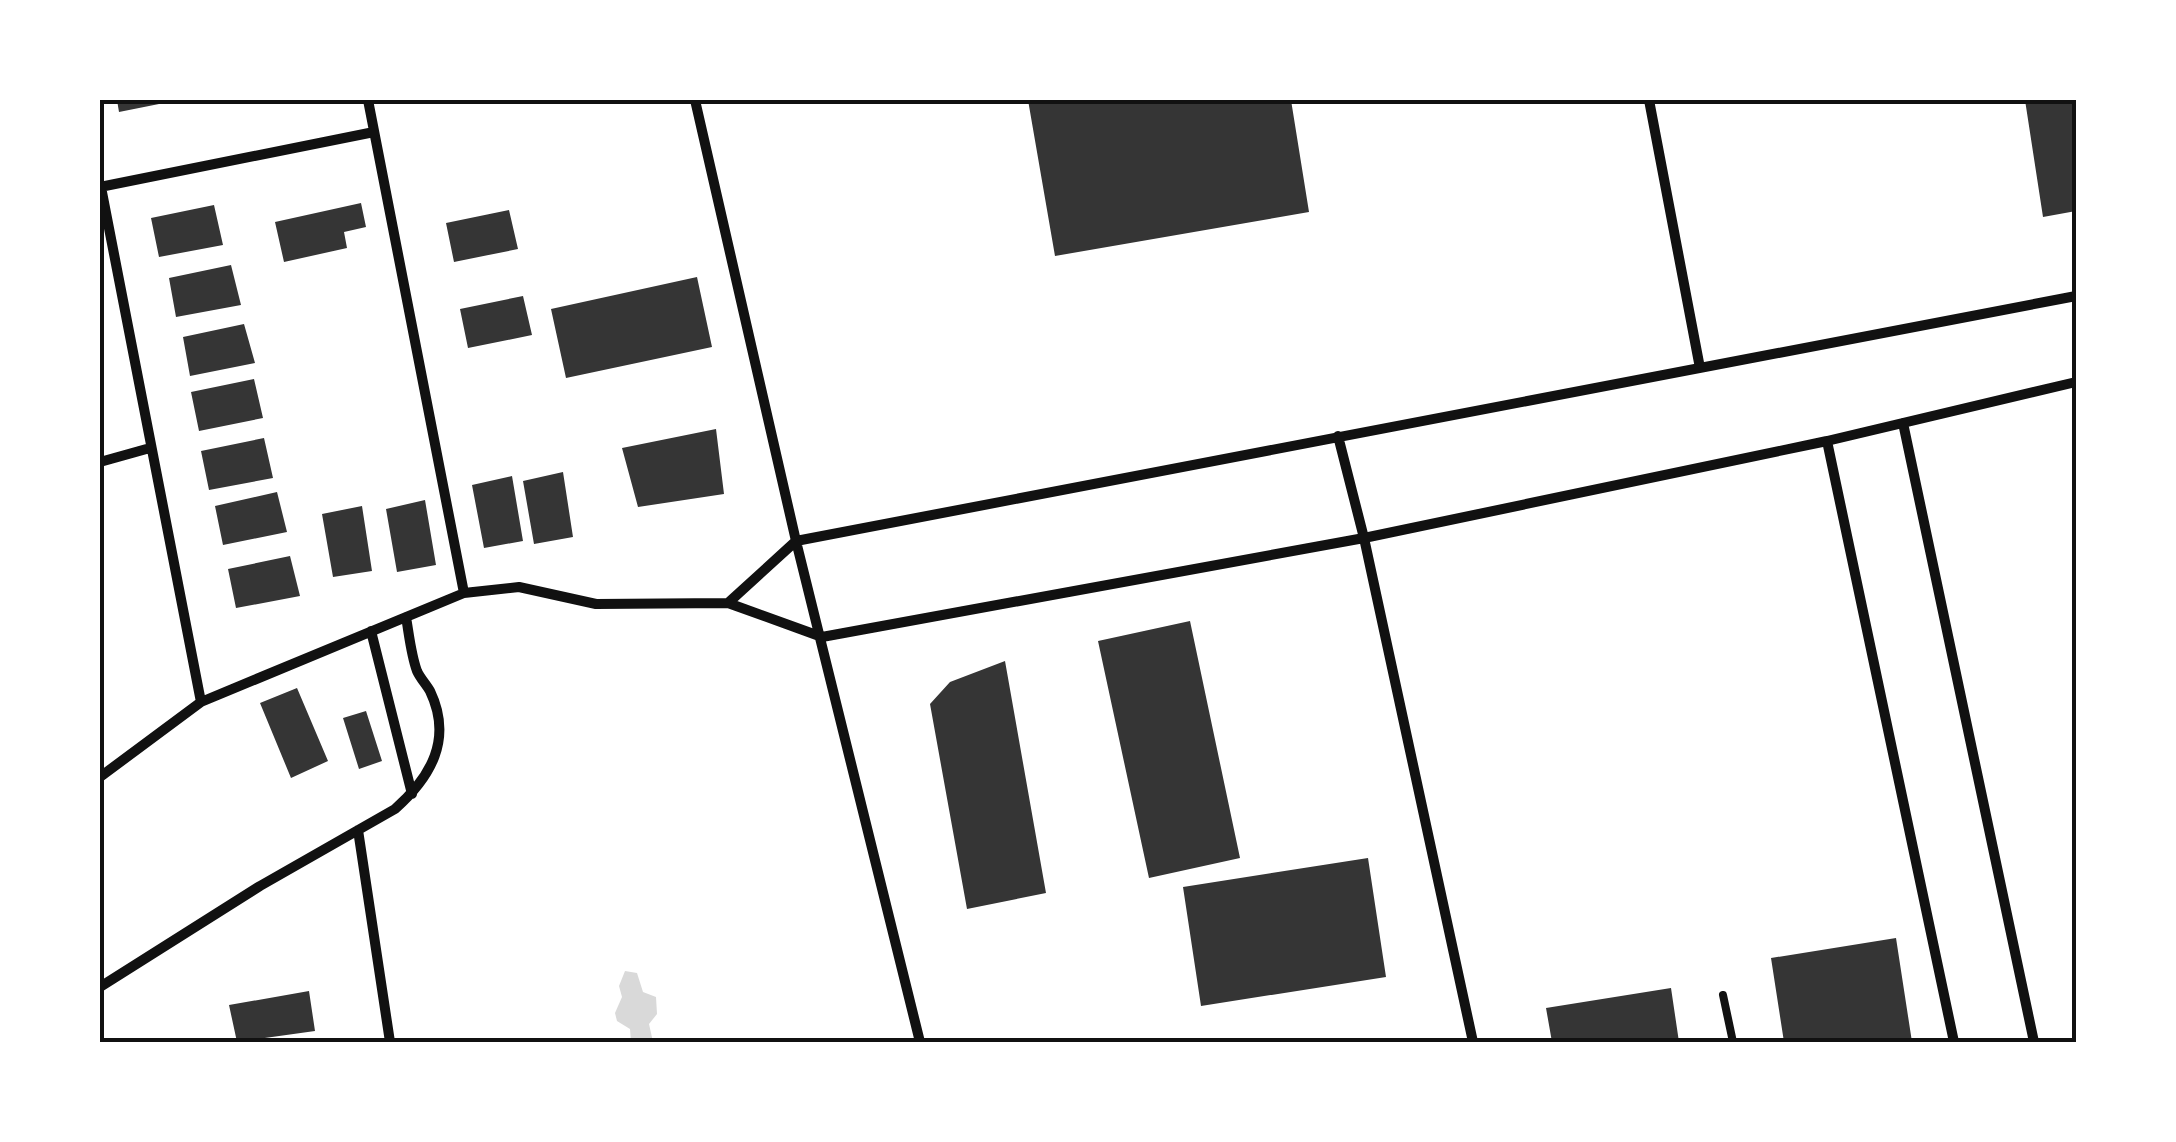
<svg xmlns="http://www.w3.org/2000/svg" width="2176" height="1142" viewBox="0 0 2176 1142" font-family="'Roboto Condensed',sans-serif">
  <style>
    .water { fill: #d9d9d9 }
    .building { fill: #353535 }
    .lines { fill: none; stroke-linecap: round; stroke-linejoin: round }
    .service { stroke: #111; stroke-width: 8 }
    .minor { stroke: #111; stroke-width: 10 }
    .neatline { fill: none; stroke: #111; stroke-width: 4 }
  </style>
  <rect width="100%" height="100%" fill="#fff"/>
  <path class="water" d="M 625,971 L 637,973 L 643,992 L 656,997 L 657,1014 L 649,1024 L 653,1042 L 631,1042 L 630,1029 L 617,1021 L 615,1013 L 622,997 L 619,986 Z"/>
  <path class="building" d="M 117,100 L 158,100 L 159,104 L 119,112 Z
    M 1028,100 L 1291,100 L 1309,212 L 1055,256 Z
    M 2025,100 L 2076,100 L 2076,211 L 2043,217 Z
    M 361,203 L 366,227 L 344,232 L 347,248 L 284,262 L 275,222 Z
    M 214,205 L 223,245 L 159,257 L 151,218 Z
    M 509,210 L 518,249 L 454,262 L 446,223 Z
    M 231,265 L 241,305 L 176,317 L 169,278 Z
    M 697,277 L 712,347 L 566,378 L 551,309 Z
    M 523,296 L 532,335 L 468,348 L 460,309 Z
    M 244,324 L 255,363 L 190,376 L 183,337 Z
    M 254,379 L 263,418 L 199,431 L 191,392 Z
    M 716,429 L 724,494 L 638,507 L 622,448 Z
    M 264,438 L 273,478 L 209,490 L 201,451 Z
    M 563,472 L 573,537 L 534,544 L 523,481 Z
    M 512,476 L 523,541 L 484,548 L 472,485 Z
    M 277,492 L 287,532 L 223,545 L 215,506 Z
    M 425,500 L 436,565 L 397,572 L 386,509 Z
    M 362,506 L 372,571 L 333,577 L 322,514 Z
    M 290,556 L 300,596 L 236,608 L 228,569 Z
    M 1190,621 L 1240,858 L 1149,878 L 1098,641 Z
    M 1005,661 L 1046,893 L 967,909 L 930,704 L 950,682 Z
    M 297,688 L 328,761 L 291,778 L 260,703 Z
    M 366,711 L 382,761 L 359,769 L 343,718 Z
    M 1368,858 L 1386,977 L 1201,1006 L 1183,887 Z
    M 1896,938 L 1912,1042 L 1784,1042 L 1771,958 Z
    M 1671,988 L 1679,1042 L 1552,1042 L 1546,1008 Z
    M 309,991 L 315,1031 L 237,1042 L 229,1005 Z"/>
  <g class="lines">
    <path class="service" d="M 1723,995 L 1733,1042"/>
    <path class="minor" d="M 368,100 L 464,593
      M 695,100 L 796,541 L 920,1042
      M 1649,100 L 1700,368
      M 100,187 L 374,132
      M 101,187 L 201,702
      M 1903,423 L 2034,1042
      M 1338,436 L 1364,538 L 1473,1042
      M 1827,441 L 1954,1042
      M 100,462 L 150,448
      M 728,603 L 796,541 L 2076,296
      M 371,631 L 412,794
      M 822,637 L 1364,538 L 1827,441 L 2076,382
      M 100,777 L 201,702 L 464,593 L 519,587 L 596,604 L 728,603 L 822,637
      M 358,830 L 390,1042
      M 100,987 L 260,886 L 395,809 C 431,777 453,739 430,691 C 426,684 420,678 417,671 C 411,655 409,634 406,617"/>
  </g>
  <rect width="2176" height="1142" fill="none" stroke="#ffffff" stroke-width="205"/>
  <rect x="102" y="102" width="1972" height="938" class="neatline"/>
</svg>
